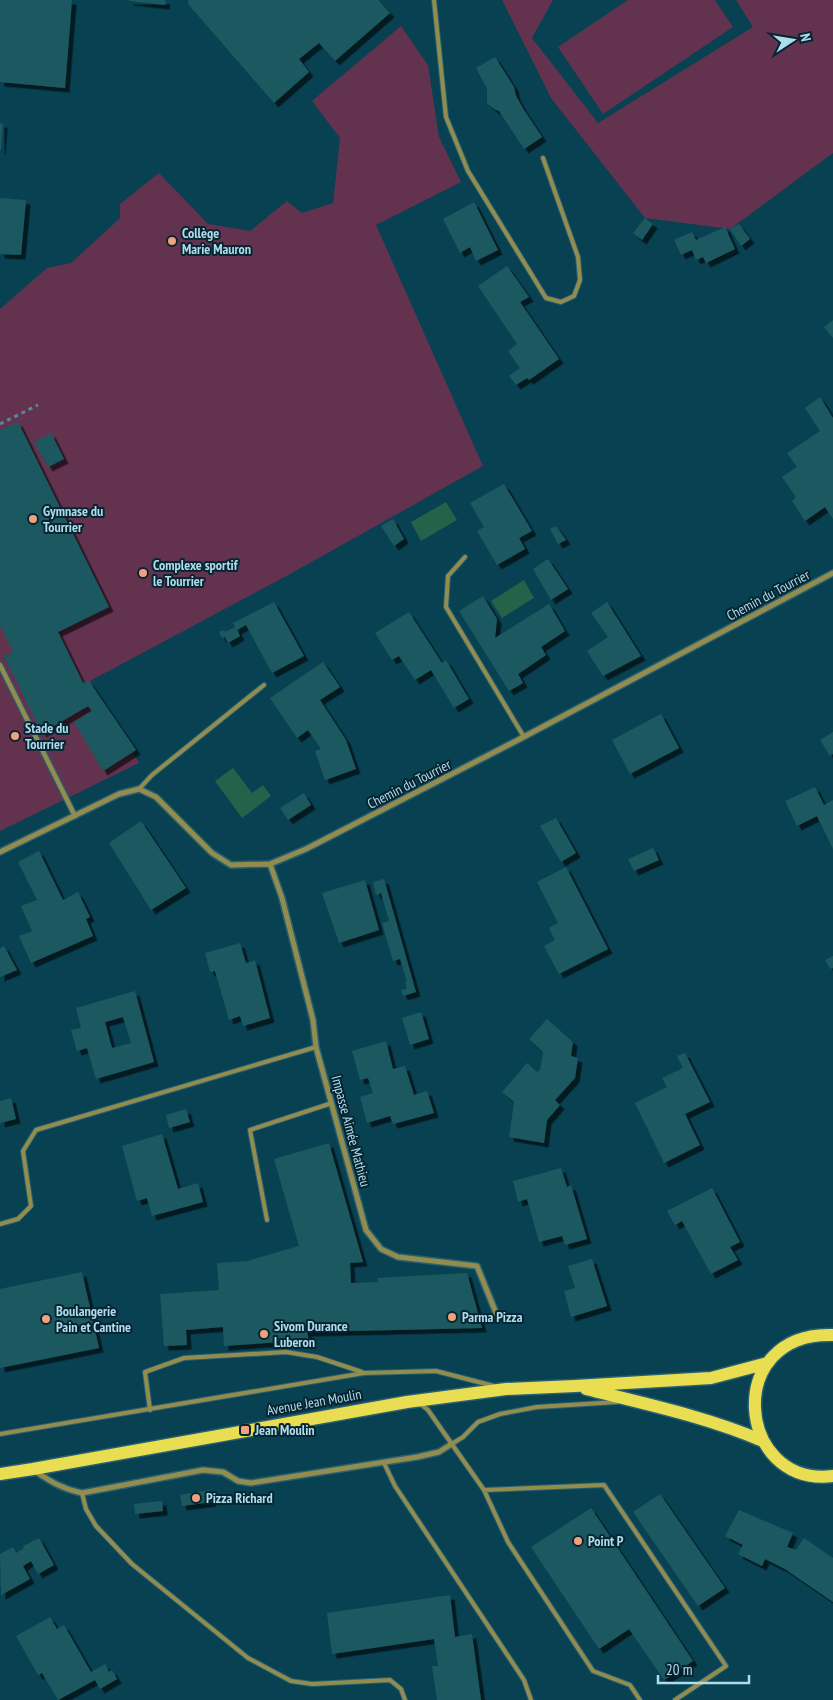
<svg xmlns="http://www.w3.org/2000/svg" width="833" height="1700" viewBox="0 0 833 1700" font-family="'PT Sans Narrow',sans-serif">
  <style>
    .green { fill: #62324f }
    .water { fill: #25624a }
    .building { fill: #1c595f; fill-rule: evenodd; filter: url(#shadow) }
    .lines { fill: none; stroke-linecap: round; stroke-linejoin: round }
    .service-casing { stroke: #296071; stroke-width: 6 }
    .pedestrian-casing { stroke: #296071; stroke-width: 7 }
    .minor-casing { stroke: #296071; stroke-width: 8 }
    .primary-casing { stroke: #296071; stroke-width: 15 }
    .path { stroke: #56899a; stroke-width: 3; stroke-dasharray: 4 4; stroke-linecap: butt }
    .service { stroke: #928d4f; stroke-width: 4 }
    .pedestrian { stroke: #928d4f; stroke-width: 4.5 }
    .minor { stroke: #928d4f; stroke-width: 5 }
    .primary { stroke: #e9dd51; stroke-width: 12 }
    .poi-dot { fill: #f1a17d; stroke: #062530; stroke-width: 2 }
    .labels { text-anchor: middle; stroke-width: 4; stroke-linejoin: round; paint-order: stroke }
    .poi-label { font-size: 14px; font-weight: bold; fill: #afdbec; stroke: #062530; text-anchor: start }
    .street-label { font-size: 14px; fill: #afdbec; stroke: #062530 }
  </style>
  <defs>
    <filter id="shadow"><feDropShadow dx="4.5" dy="4.5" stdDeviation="0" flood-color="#0009"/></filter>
  </defs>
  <rect width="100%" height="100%" fill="#084152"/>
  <path class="green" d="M 502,0 L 553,0 L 532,38 L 598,123 L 753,27 L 736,0 L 833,0 L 833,153 L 730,229 L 645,218 L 551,98 Z
    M 628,0 L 715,0 L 733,27 L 603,114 L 558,47 Z
    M 401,26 L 428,65 L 439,137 L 461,182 L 376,225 L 483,466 L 290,574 L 90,681 L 139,763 L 0,831 L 0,309 L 47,268 L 71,263 L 120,218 L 120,204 L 159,173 L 208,224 L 250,231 L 287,201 L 302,213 L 333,203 L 340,138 L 312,101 Z"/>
  <path class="water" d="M 446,502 L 457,520 L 421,541 L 411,522 Z
    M 524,580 L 534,598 L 502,618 L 491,601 Z
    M 233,768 L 252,793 L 263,785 L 271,796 L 242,818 L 215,781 Z"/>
  <path class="building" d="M 0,0 L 72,0 L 65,88 L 0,82 Z
    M 129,0 L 166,0 L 165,5 L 129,1 Z
    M 188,0 L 378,0 L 390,13 L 335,61 L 319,43 L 299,59 L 309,72 L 274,103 L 188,4 Z
    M 495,57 L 514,87 L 516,96 L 524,110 L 542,137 L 524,149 L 499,111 L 494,109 L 487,103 L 487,89 L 476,68 Z
    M 0,123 L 3,124 L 1,150 L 0,150 Z
    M 0,198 L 26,200 L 21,255 L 0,254 Z
    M 474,202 L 498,250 L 476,261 L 470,247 L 460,253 L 443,219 Z
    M 645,218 L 653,224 L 642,240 L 633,233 Z
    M 739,224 L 750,239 L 741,246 L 730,229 Z
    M 725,227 L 735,249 L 706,263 L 703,257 L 696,260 L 692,250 L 681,255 L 674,240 L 692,232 L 696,240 Z
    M 507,266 L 529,297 L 520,302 L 559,359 L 529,380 L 527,378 L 516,385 L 509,376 L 520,368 L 508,351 L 517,344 L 478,286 Z
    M 833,320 L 833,338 L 824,327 Z
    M 820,397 L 833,418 L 833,519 L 825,507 L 805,521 L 792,501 L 796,497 L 782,477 L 797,467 L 787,453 L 820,431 L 805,408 Z
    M 18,422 L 109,607 L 58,632 L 83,683 L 89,681 L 136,750 L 103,771 L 74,722 L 92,711 L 88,706 L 42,733 L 4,656 L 13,652 L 0,625 L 0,430 Z
    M 51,433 L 64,459 L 48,467 L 34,442 Z
    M 504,484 L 532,531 L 519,538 L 525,549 L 497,565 L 477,531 L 484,527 L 470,503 Z
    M 393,519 L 404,539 L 394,546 L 381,526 Z
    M 556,526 L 566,540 L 558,544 L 550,529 Z
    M 548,559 L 568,589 L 551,600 L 533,569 Z
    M 483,596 L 497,619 L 495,638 L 549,604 L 565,631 L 541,647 L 546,655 L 518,674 L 523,683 L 509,691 L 459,611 Z
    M 274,602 L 304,656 L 272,673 L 246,625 L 237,630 L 240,636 L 228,643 L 225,637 L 222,638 L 219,632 L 224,630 L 225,632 L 235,627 L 233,623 Z
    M 607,602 L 641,656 L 603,676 L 587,651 L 608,637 L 591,613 Z
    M 409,612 L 442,663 L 446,660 L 469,699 L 454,708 L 431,670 L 415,680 L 399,656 L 392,660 L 375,633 Z
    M 323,662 L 340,687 L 320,700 L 346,740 L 356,769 L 325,780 L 315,751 L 321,749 L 308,730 L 297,738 L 270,698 Z
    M 661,714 L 679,748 L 630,774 L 612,740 Z
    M 833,732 L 833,754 L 830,756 L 820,740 Z
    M 815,787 L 824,805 L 833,800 L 833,849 L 817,816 L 797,826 L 785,801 Z
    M 304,793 L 311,805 L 288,820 L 280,808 Z
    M 556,818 L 576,853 L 561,862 L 540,826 Z
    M 141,821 L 186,888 L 151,910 L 109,843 Z
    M 653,848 L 659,860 L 634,871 L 628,859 Z
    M 39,851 L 63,900 L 78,892 L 90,917 L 86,919 L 93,936 L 31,963 L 19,936 L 32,931 L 21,906 L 37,900 L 18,862 Z
    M 566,867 L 608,949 L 559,974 L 544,946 L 555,940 L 549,928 L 558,923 L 537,882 Z
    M 384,879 L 416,992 L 403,996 L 401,990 L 407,989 L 405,982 L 407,981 L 400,959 L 393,961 L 382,923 L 389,921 L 381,893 L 376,895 L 373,882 Z
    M 365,880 L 379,930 L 339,943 L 322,893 Z
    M 240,943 L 246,963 L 255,960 L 270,1018 L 243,1026 L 240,1016 L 229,1020 L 215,971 L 210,972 L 205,953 Z
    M 4,946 L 17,970 L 0,977 L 0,948 Z
    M 833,956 L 833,968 L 830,969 L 825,960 Z
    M 135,991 L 154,1062 L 96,1079 L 87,1048 L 77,1051 L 71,1030 L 81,1028 L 76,1008 ZM 123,1017 L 131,1043 L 112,1048 L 105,1022 Z
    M 421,1012 L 429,1039 L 410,1045 L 402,1018 Z
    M 547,1019 L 573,1042 L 571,1056 L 578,1058 L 575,1078 L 555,1100 L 560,1105 L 547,1120 L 544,1143 L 509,1137 L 514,1102 L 502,1092 L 527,1063 L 537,1072 L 540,1070 L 543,1052 L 529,1039 Z
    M 386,1041 L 393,1069 L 405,1066 L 414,1095 L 427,1091 L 434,1113 L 393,1124 L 390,1116 L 367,1123 L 360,1097 L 373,1093 L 368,1078 L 360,1080 L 352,1051 Z
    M 685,1053 L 710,1102 L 685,1114 L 700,1145 L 664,1163 L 635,1103 L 667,1087 L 662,1078 L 683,1068 L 677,1056 Z
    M 11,1098 L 16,1119 L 0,1123 L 0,1101 Z
    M 186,1109 L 190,1122 L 169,1128 L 166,1115 Z
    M 162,1134 L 178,1189 L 198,1183 L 203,1202 L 152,1216 L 147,1198 L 137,1201 L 122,1146 Z
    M 329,1143 L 363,1262 L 350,1263 L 351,1283 L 378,1282 L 377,1278 L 467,1273 L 482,1328 L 307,1332 L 309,1340 L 224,1346 L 223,1327 L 186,1330 L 187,1345 L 164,1346 L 160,1294 L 219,1290 L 217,1263 L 247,1261 L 299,1246 L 274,1159 Z
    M 561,1168 L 567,1187 L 571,1185 L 587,1239 L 565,1245 L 562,1236 L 539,1242 L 527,1199 L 518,1202 L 513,1181 Z
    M 712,1188 L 740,1242 L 730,1247 L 738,1260 L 711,1274 L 682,1221 L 675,1225 L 667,1211 Z
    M 592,1259 L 607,1306 L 571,1317 L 564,1291 L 575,1288 L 568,1266 Z
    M 82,1272 L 99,1348 L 0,1368 L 0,1289 Z
    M 210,1490 L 212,1502 L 182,1506 L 180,1495 Z
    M 660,1494 L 725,1588 L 698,1606 L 633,1512 Z
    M 162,1501 L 163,1511 L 135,1514 L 134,1504 Z
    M 591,1508 L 693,1661 L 664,1680 L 629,1629 L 599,1649 L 531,1547 Z
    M 739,1510 L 793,1533 L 787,1547 L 796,1550 L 804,1538 L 833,1558 L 833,1602 L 785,1569 L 765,1559 L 762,1566 L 738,1554 L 743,1545 L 725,1536 Z
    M 39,1538 L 54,1565 L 38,1574 L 31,1561 L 23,1566 L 30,1579 L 1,1595 L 0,1554 L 13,1547 L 16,1553 L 24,1548 L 23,1546 Z
    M 450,1595 L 455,1637 L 472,1634 L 481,1700 L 437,1700 L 432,1666 L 438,1666 L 434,1639 L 332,1654 L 327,1613 Z
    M 50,1617 L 57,1629 L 64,1625 L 91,1672 L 105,1664 L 109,1672 L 112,1670 L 117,1679 L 100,1689 L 95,1680 L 58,1700 L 42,1673 L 38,1675 L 16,1636 Z"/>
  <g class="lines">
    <g class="service-casing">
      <path id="service" d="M 434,0 L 446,117 L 468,171 L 546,298 L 561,302 L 574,296 L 580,280 L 578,257 L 543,158
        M 465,557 L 448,576 L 446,607 L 524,737
        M 139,789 L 152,775 L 264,685
        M 267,1220 L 250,1130 L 332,1103
        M 0,1224 L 18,1219 L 31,1206 L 23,1151 L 36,1130 L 316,1047
        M 419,1403 L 428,1410 L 484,1490 L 508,1542 L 593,1671 L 630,1685 L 640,1700
        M 150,1410 L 145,1372 L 184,1358 L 286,1352 L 317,1357 L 362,1372
        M 0,1434 L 364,1373 L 436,1371 L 494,1386
        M 450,1445 L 463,1437 L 478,1422 L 500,1414 L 537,1407 L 617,1402
        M 384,1463 L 395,1486 L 524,1680 L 531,1700
        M 484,1490 L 604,1485 L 726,1666 L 675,1700
        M 82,1493 L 86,1509 L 96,1526 L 132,1564 L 248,1658 L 291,1681 L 312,1684 L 390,1680 L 401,1689 L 405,1700"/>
    </g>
    <g class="pedestrian-casing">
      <path id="pedestrian" d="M 0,665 L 75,816"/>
    </g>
    <g class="minor-casing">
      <path id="minor" d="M 0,852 L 119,794 L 139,789 L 156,797 L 212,853 L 231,865 L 270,864 L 306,849 L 516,741 L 833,573
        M 270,864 L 282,898 L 313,1020 L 316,1047 L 366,1230 L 381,1249 L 398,1257 L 477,1266 L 498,1318
        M 35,1471 C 51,1482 63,1489 82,1493 L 203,1470 L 223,1472 L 238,1481 L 251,1483 L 417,1457 L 439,1452 L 450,1445"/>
    </g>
    <g class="primary-casing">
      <path id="primary" d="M 833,1335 C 722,1331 736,1488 833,1476
        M 586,1389 C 646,1404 707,1417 763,1441
        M 0,1474 L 33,1469 L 407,1402 L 506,1389 L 575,1386 L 711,1378 L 768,1363"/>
    </g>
    <path class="path" d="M 0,424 L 38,405"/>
    <use href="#service" class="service"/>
    <use href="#pedestrian" class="pedestrian"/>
    <use href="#minor" class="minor"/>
    <use href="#primary" class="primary"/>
  </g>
  <g class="poi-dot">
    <circle cx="172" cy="241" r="5"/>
    <circle cx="33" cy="519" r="5"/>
    <circle cx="143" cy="573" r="5"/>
    <circle cx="15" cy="736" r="5"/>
    <circle cx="452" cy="1317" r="5"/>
    <circle cx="46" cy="1319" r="5"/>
    <circle cx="264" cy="1334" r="5"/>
    <rect x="240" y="1425" width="10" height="10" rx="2.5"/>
    <circle cx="196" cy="1498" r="5"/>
    <circle cx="578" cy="1541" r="5"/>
  </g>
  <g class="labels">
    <g class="poi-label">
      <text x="182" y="238">Collège<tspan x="182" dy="16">Marie Mauron</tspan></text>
      <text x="43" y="516">Gymnase du<tspan x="43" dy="16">Tourrier</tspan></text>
      <text x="153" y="570">Complexe sportif<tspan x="153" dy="16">le Tourrier</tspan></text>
      <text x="25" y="733">Stade du<tspan x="25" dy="16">Tourrier</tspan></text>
      <text x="56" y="1316">Boulangerie<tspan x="56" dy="16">Pain et Cantine</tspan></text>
      <text x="462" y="1322">Parma Pizza</text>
      <text x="274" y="1331">Sivom Durance<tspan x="274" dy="16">Luberon</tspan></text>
      <text x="255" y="1435">Jean Moulin</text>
      <text x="206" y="1503">Pizza Richard</text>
      <text x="588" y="1546">Point P</text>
    </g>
    <g class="street-label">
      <text transform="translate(768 595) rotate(-28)" y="5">Chemin du Tourrier</text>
      <text transform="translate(409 784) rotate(-27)" y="5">Chemin du Tourrier</text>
      <text transform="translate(351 1131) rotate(75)" y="5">Impasse Aimée Mathieu</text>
      <text transform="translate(314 1402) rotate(-10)" y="5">Avenue Jean Moulin</text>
    </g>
  </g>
  <g transform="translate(793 40) rotate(78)" stroke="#062530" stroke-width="4" paint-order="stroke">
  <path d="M0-4L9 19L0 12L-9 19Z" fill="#afdbec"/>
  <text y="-8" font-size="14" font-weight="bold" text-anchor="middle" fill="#afdbec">N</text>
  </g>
  <path d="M658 1675v8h91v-8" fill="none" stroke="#afdbec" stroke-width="2.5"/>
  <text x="666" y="1675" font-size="15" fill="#afdbec" stroke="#062530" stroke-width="4" paint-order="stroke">20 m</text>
</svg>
